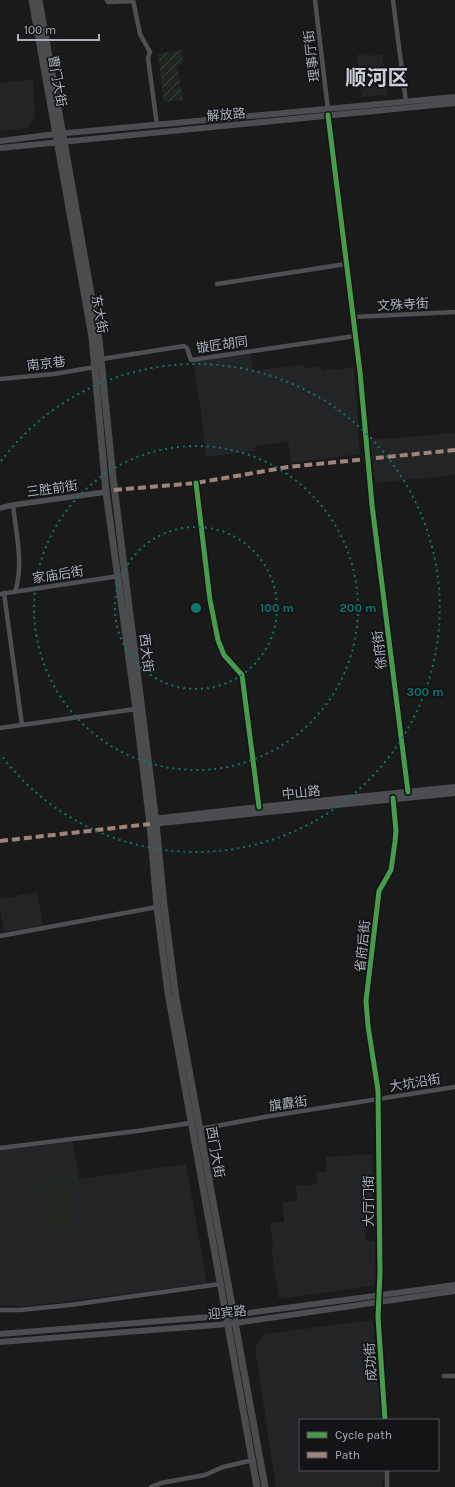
<svg xmlns="http://www.w3.org/2000/svg" width="455" height="1487" viewBox="0 0 455 1487" font-family="Karla,'Noto Sans SC',sans-serif">
  <style>
    .built { fill: #232426 }
    .grass { fill: #1f2720 }
    .garden { fill: url(#garden-furrows) }
    .lines { fill: none; stroke-linecap: round; stroke-linejoin: round }
    .minor { stroke: #4d4f53; stroke-width: 4.5 }
    .tertiary { stroke: #4d4f53; stroke-width: 5.5 }
    .secondary { stroke: #4c4d51; stroke-width: 6 }
    .primary { stroke: #4b4c4e; stroke-width: 7 }
    .quiet { stroke: #a18479; stroke-width: 4; stroke-dasharray: 8 4; stroke-linecap: butt }
    .cycleway-casing { stroke: #141416; stroke-width: 8 }
    .cycleway { stroke: #469c4c; stroke-width: 5 }
    .ring { fill: none; stroke: #0f766e; stroke-width: 2; stroke-dasharray: 2 4 }
    .labels { text-anchor: middle; stroke-width: 3.5; stroke-linejoin: round; paint-order: stroke }
    .street-label { font-size: 13px; fill: #aab0bb; stroke: #141416 }
    .town-label { font-size: 21px; font-weight: bold; fill: #cccfd7; stroke: #141416 }
    .centre { fill: #0f766e; stroke: #141416; stroke-width: 2 }
    .ring-label { font-size: 12px; text-anchor: middle; font-weight: bold; fill: #0f766e; stroke: #141416; stroke-width: 3.5; stroke-linejoin: round; paint-order: stroke }
  </style>
  <defs>
    <pattern id="garden-furrows" width="10" height="10" patternUnits="userSpaceOnUse"><rect width="10" height="10" fill="#1f2720"/><path d="M-1 1l2-2M0 10L10 0M9 11l2-2" fill="none" stroke="#3d443e"/></pattern>
  </defs>
  <rect width="100%" height="100%" fill="#1a1a1a"/>
  <path class="built" d="M 368,53 L 368,56 L 382,54 L 388,95 L 361,97 L 357,55 Z
    M 33,79 L 35,116 L 31,124 L 27,128 L 0,131 L 0,83 Z
    M 251,353 L 253,371 L 303,364 L 304,369 L 321,366 L 321,371 L 354,367 L 360,454 L 291,463 L 288,442 L 255,446 L 255,451 L 206,457 L 201,413 L 193,361 Z
    M 455,433 L 455,475 L 375,483 L 370,440 Z
    M 37,892 L 43,925 L 4,932 L 0,911 L 0,899 Z
    M 73,1142 L 79,1179 L 186,1164 L 207,1283 L 67,1302 L 24,1306 L 0,1306 L 0,1150 Z
    M 372,1154 L 373,1215 L 365,1216 L 366,1241 L 375,1241 L 376,1282 L 373,1286 L 279,1299 L 271,1248 L 273,1248 L 270,1223 L 284,1222 L 283,1202 L 297,1201 L 296,1186 L 317,1184 L 316,1172 L 327,1171 L 326,1157 Z
    M 373,1320 L 382,1420 L 300,1420 L 300,1470 L 384,1470 L 385,1479 L 382,1479 L 382,1487 L 276,1487 L 255,1348 L 264,1334 Z"/>
  <path class="grass" d="M 67,1181 L 75,1225 L 51,1230 L 50,1224 L 52,1220 L 46,1184 Z"/>
  <path class="garden" d="M 182,50 L 183,57 L 182,64 L 177,66 L 183,100 L 164,102 L 158,54 Z"/>
  <g class="lines">
    <path class="minor" d="M 107,0 L 108,2 L 133,1
      M 133,0 L 140,34 L 150,52 L 148,58 L 157,125
      M 315,0 L 328,110
      M 393,0 L 406,102
      M 217,284 L 346,264
      M 353,317 L 455,312
      M 102,359 L 184,346 L 187,348 L 191,360 L 355,336
      M 0,379 L 54,374 L 95,367
      M 196,483 L 210,600 L 218,640 L 224,655 L 242,675 L 259,807
      M 13,505 C 16,533 24,565 15,592
      M 4,593 L 22,725
      M 0,594 L 119,576
      M 0,728 L 136,709
      M 0,936 L 157,907
      M 200,1129 L 270,1116 L 455,1087
      M 0,1148 L 137,1131 L 191,1123
      M 0,1310 L 20,1310 L 70,1305 L 220,1284
      M 444,1376 L 455,1376
      M 385,1420 L 378,1317 L 380,1273 L 378,1090 L 368,1026 L 366,1001 L 379,891 L 391,870 L 395,842 L 396,831 L 393,798
      M 151,1487 L 161,1483 L 205,1475 L 223,1467 L 253,1460
      M 387,1487 L 387,1470"/>
    <path class="tertiary" d="M 328,115 L 360,372 L 372,505 L 408,792
      M 0,508 L 13,505 L 106,492"/>
    <path class="secondary" d="M 0,141 L 56,134 L 455,97
      M 0,148 L 455,103
      M 152,819 L 259,807 L 455,787
      M 151,824 L 455,793
      M 0,1334 L 234,1315 L 455,1285
      M 0,1342 L 228,1324 L 455,1291"/>
    <path class="primary" d="M 32,0 L 92,337 L 106,492 L 136,709 L 150,824 L 157,907 L 168,993 L 257,1487
      M 39,0 L 99,339 L 113,478 L 156,823 L 164,905 L 176,998 L 265,1487"/>
    <path class="quiet" d="M 114,490 L 196,483 L 288,467 L 455,450
      M 0,841 L 150,824"/>
    <g class="cycleway-casing">
      <path id="cycleway" d="M 328,115 L 360,372 L 372,505 L 408,792
        M 196,483 L 210,600 L 218,640 L 224,655 L 242,675 L 259,807
        M 385,1420 L 378,1317 L 380,1273 L 378,1090 L 368,1026 L 366,1001 L 379,891 L 391,870 L 395,842 L 396,831 L 393,798"/>
    </g>
    <use href="#cycleway" class="cycleway"/>
  </g>
  <g class="ring">
    <circle cx="196" cy="608" r="81"/>
    <circle cx="196" cy="608" r="162"/>
    <path d="M1 461A244 244 0 1 1 1 755"/>
  </g>
  <g class="labels">
    <g class="street-label">
      <text transform="translate(311 56) rotate(-97)" y="5">理事厅街</text>
      <text transform="translate(58 81) rotate(80)" y="5">曹门大街</text>
      <text transform="translate(226 114) rotate(-5)" y="5">解放路</text>
      <text transform="translate(403 304) rotate(-3)" y="5">文殊寺街</text>
      <text transform="translate(100 314) rotate(80)" y="5">东大街</text>
      <text transform="translate(222 344) rotate(-8)" y="5">镟匠胡同</text>
      <text transform="translate(46 363) rotate(-7)" y="5">南京巷</text>
      <text transform="translate(52 488) rotate(-8)" y="5">三胜前街</text>
      <text transform="translate(58 574) rotate(-9)" y="5">家庙后街</text>
      <text transform="translate(379 650) rotate(-97)" y="5">徐府街</text>
      <text transform="translate(147 653) rotate(83)" y="5">西大街</text>
      <text transform="translate(301 792) rotate(-6)" y="5">中山路</text>
      <text transform="translate(362 946) rotate(-84)" y="5">省府后街</text>
      <text transform="translate(415 1082) rotate(-9)" y="5">大坑沿街</text>
      <text transform="translate(288 1103) rotate(-8)" y="5">旗纛街</text>
      <text transform="translate(216 1152) rotate(80)" y="5">西门大街</text>
      <text transform="translate(368 1201) rotate(-90)" y="5">大厅门街</text>
      <text transform="translate(227 1312) rotate(-6)" y="5">迎宾路</text>
      <text transform="translate(370 1362) rotate(-94)" y="5">成功街</text>
    </g>
    <g class="town-label">
      <text x="377" y="85">顺河区</text>
    </g>
  </g>
  <circle cx="196" cy="608" r="6" class="centre"/>
  <g class="ring-label">
    <text x="277" y="612">100 m</text>
    <text x="358" y="612">200 m</text>
    <text x="425" y="696">300 m</text>
  </g>
  <rect x="299" y="1419" width="140" height="52" fill="#141416" stroke="#505258"/>
  <rect x="307" y="1432" width="20" height="6" fill="#469c4c" stroke="#505258"/>
  <text x="335" y="1439" font-size="12" fill="#aab0bb">Cycle path</text>
  <rect x="307" y="1452" width="20" height="6" fill="#a18479" stroke="#505258"/>
  <text x="335" y="1459" font-size="12" fill="#aab0bb">Path</text>
  <path d="M18 34v6h81v-6" fill="none" stroke="#aab0bb" stroke-width="2"/>
  <text x="24" y="34" font-size="12" fill="#aab0bb" stroke="#141416" stroke-width="3" paint-order="stroke">100 m</text>
</svg>
